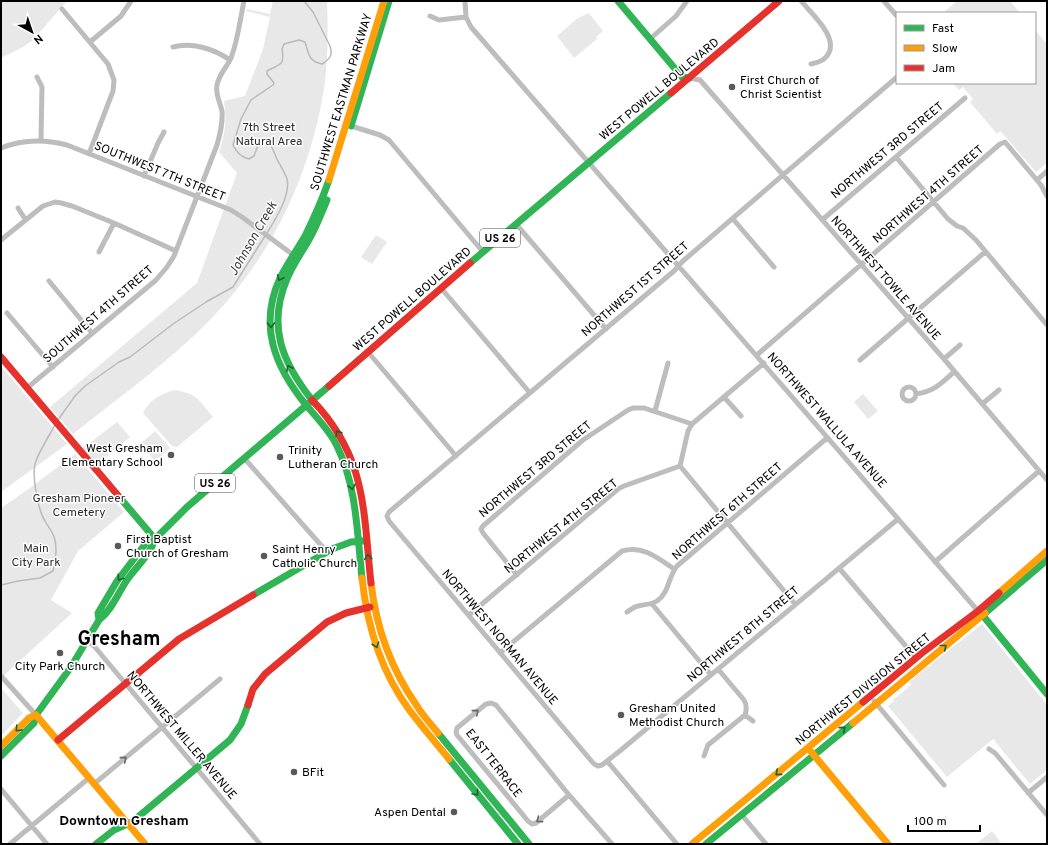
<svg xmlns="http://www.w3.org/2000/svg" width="1048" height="845" viewBox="0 0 1048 845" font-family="Overpass,sans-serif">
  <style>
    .green { fill: #e8e8e8 }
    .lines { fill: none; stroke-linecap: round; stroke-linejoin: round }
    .stream { stroke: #bababa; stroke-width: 1.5 }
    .street { stroke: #bdbdbd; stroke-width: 5 }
    .fast { stroke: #30b455; stroke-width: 7 }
    .slow { stroke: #ff9f0a; stroke-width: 7 }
    .jam { stroke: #e5322d; stroke-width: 7 }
    .oneway { stroke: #1a632f }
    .oneway2 { stroke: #686868 }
    .poi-dot { fill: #595959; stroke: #fff; stroke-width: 1.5 }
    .labels { text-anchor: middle; stroke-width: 3; stroke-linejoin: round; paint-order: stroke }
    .shield { fill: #fff; stroke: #4c4c4c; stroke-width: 1 }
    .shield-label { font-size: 11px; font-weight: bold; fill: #000 }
    .poi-label { font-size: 12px; fill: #000; stroke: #fff; text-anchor: start }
    .street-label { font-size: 12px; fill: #000; stroke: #fff }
    .park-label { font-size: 12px; fill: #2c2c2c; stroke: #fff }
    .water-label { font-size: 13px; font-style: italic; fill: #3d3d3d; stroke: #fff }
    .quarter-label { font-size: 14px; font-weight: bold; fill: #000; stroke: #fff }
    .town-label { font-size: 20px; font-weight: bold; fill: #000; stroke: #fff }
  </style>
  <rect width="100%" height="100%" fill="#fff"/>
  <path class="green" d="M 1,1 L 67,1 L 33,40 L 23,47 L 1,58 Z
    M 273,1 L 327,1 C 328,28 328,55 325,82 C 312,172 273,255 210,320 C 169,362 119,397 73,434 L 50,407 L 197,283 L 237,173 L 219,152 C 225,135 227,119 224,101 L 245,96 L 263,49 L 270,17 L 246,11 L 247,9 L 270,14 Z
    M 957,1 L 1010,1 L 1020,13 L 943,13 Z
    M 589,13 L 603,31 L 596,37 L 597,39 L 574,58 L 557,36 L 578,18 Z
    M 1035,30 L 1047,44 L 1047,163 L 1036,172 L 1003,134 L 1000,131 L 997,134 L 970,102 L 973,99 L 963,87 L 959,90 L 953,83 L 1035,83 Z
    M 376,235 L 387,242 L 372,264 L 361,257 Z
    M 1,366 L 67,444 L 1,492 Z
    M 175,390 C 199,395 198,399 213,417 L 177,447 L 172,446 L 143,413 C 149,400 162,393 175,390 Z
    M 863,394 L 878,411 L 868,419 L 854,402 Z
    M 117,422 L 130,437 L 97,465 L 83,448 Z
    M 155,431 L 170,448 L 155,461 L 140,444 Z
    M 75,454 L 124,512 L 78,551 L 51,600 L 72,613 L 1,678 L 1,508 L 30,488 Z
    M 982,624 L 1047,705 L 1047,770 L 1030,784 L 993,739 L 947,777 L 888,706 L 894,701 L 893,700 L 911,685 L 909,682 Z
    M 1,688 L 23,713 L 1,736 Z
    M 992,831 L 1002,844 L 976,844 Z"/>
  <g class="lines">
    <path class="stream" d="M 267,233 C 275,220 291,195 287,179 C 285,172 280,166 277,159 C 273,151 273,145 265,139 L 260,140 L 254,156 L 249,159 C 241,157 237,153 233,145 L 241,119 L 251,100 L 273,85 L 274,83 L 267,74 L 267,71 C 280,64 285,66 282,49 L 284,44 L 299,40 L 305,42 C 309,54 308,61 322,64 C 330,59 333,55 330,46 L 313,12 L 304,1
      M 58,420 L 75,396 L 85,386 L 119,362 L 130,357 L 173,324 L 206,302 L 233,287 L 265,236
      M 1,585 L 18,581 L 40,578 L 53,571 C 56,561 57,551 55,540 C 53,532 49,528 45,521 C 38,510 32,477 35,464 C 38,453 49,436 55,425"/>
    <path class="street" d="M 465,1 L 466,17 L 471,27 L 978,611
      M 801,1 C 812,14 843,41 825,58 C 821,62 815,63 811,64
      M 884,1 L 896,15
      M 62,9 L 108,64 L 114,80 L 113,91 L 89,154
      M 430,16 L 439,20 L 466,17
      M 650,39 L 676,16 L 687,1
      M 90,42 L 121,16 L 131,1
      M 173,47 C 193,42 214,49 230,60
      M 37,77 L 42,87 L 41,140
      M 897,77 L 683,261 L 674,271 L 389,512 L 387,516 L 389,521 L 594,764 L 598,766 L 602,765 L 621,750 L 898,519
      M 689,78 L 700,80 L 944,359 L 1047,480
      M 348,125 L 380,135 L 389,140 L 483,252
      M 1,148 C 23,139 44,139 67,145 L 231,210 L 242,217 L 296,257
      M 896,157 L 948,219 L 957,226 L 963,228 L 976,240 L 1047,325
      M 144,176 L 158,143 L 164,132
      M 1037,180 L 1047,171
      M 18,208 L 25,219
      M 733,219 L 774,267
      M 822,220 L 965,98
      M 516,224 L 606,329
      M 1,240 L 43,206 L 55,202 L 61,203 L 72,206 L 114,223 L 176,251
      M 99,252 L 114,223
      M 49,281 L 92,333
      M 441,288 L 530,393
      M 7,313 L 53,367
      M 368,352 L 456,456
      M 757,355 L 1000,144 L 1005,142 L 1041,185 L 1047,196
      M 944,359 L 960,345
      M 860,360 L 985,252
      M902 394a7 7 0 1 1 14 0a7 7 0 1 1-14 0Z
      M 27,388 L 156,280 L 167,267 L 174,256 L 217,145 C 220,134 223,123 222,111 C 220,102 215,94 217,85 C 219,74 227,67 231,58 C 238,40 240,20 244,1
      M 916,394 C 934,392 941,383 954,372
      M 724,397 L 741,416
      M 982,404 L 999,390
      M 655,411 L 668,363
      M 244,458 L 327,552
      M 680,466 L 795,604
      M 935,562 L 1039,471
      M 839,568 L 916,658
      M 517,575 L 483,533 L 481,529 L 483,526 L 583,440 L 628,410 L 633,408 L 644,408 L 692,424
      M 652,604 L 711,675
      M 627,612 C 630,610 634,607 638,606 C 645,604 651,605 657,601 C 669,593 668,577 677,566 L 827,438
      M 469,615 L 618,489 L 624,486 L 680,466 L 688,431 L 692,424 L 764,363
      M 87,641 L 94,646 L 260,844
      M 500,653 L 622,551 C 643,545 658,558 674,569
      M 1,676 L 36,715
      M 874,701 L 944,785
      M 745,715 L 753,721
      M 989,749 L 995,753 L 1047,815
      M 704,756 L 708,745 L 745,715 C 747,709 747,705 744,700 L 718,669
      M 607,761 L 677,844
      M 94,784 L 220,679
      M 1,789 L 47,844
      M 1028,793 L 1047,777
      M 569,795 L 536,823 L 532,824 L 528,821 L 457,735 L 456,732 L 457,728 L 486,704 L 491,703 L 496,705 L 569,795 L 612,844
      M 741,814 L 766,844
      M 10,844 L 89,778"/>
    <path class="fast" d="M 618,1 L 682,77 L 689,78
      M 351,126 L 389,1
      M 470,263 L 671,93
      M 312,400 C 282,362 267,326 287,279 C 293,264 303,251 311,236 C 317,225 322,212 327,200
      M 306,405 C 275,367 258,326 280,278 C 287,264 297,250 305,236 C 314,218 322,200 329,180
      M 306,405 C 317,418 330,431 337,446 C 357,487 357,533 362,578
      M 121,499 L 155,539
      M 253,595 L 332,549 L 351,542 L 363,541
      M 980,612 L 1047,694
      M 985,613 L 1047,560
      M 99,620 L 98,613 L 117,581 L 146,543 L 155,539 L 187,507 L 329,386
      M 438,733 L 529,844
      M 1,756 L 34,723 L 36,715 L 71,667 L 99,620 C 112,610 118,593 127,580 C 137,566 150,555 155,539
      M 449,759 L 518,844
      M 96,844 L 114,830 L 132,822 L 230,740 L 241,724 L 248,705
      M 706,844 L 853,723"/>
    <path class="slow" d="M 329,180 L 384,1
      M 362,578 C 367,626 381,672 410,711 C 423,728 436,743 449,759
      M 371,583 C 376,627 391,669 417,706 C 423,716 431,724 438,733
      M 999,593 L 1047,551
      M 36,715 L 145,844
      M 853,723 L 985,613
      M 1,746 L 29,718 L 36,715
      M 808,748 L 888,844
      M 692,844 L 863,702"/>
    <path class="jam" d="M 671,93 L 779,1
      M 1,357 L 121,499
      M 329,386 L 470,263
      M 312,400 C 367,457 363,510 371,583
      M 863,702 L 922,653 L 978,611 L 999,593
      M 248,705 L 253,689 L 265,674 L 327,622 L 346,613 L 370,607
      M 58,740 L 179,639 L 253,595"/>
  </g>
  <defs><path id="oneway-chevron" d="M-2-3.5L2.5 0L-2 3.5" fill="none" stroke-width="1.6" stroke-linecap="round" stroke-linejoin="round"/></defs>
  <g class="oneway">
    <use href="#oneway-chevron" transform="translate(280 278) rotate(114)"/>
    <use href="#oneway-chevron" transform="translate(271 325) rotate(89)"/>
    <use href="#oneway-chevron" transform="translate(289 368) rotate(-117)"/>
    <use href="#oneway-chevron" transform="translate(338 433) rotate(-122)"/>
    <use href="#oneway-chevron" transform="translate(352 487) rotate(78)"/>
    <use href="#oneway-chevron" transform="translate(368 557) rotate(-96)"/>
    <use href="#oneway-chevron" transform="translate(120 578) rotate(124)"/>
    <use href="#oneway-chevron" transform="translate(376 645) rotate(71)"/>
    <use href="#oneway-chevron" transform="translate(944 647) rotate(-39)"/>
    <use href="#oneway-chevron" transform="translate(18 729) rotate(133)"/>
    <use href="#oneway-chevron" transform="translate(843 729) rotate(-40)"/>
    <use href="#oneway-chevron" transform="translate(778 773) rotate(140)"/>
    <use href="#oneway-chevron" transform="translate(476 793) rotate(50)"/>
  </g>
  <g class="oneway2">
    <use href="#oneway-chevron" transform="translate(476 712) rotate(-41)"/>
    <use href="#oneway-chevron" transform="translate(124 759) rotate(-40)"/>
    <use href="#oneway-chevron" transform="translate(539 820) rotate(143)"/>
  </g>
  <g class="poi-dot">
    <circle cx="732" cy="87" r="4"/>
    <circle cx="171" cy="455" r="4"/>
    <circle cx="280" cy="457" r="4"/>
    <circle cx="118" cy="546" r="4"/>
    <circle cx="264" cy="556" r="4"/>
    <circle cx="60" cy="653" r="4"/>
    <circle cx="621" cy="715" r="4"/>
    <circle cx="294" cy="772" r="4"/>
    <circle cx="454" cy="812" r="4"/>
  </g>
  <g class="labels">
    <g class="shield">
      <rect x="480" y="229" width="40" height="18" rx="3"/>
      <rect x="195" y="474" width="40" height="18" rx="3"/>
    </g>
    <g class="shield-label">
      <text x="500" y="242">US 26</text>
      <text x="215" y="487">US 26</text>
    </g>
    <g class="poi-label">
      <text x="740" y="84">First Church of<tspan x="740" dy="14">Christ Scientist</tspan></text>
      <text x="163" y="452" text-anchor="end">West Gresham<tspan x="163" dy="14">Elementary School</tspan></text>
      <text x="288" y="454">Trinity<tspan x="288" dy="14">Lutheran Church</tspan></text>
      <text x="126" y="543">First Baptist<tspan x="126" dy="14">Church of Gresham</tspan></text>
      <text x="272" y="553">Saint Henry<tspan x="272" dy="14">Catholic Church</tspan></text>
      <text x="60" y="670" text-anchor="middle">City Park Church</text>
      <text x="629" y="712">Gresham United<tspan x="629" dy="14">Methodist Church</tspan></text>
      <text x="302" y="776">BFit</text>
      <text x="446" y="816" text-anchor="end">Aspen Dental</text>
    </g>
    <g class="street-label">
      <text transform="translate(659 89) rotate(-40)" y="4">WEST POWELL BOULEVARD</text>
      <text transform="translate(341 102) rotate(-73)" y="4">SOUTHWEST EASTMAN PARKWAY</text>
      <text transform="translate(887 150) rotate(-40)" y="4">NORTHWEST 3RD STREET</text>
      <text transform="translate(160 171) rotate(22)" y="4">SOUTHWEST 7TH STREET</text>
      <text transform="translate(928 194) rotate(-41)" y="4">NORTHWEST 4TH STREET</text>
      <text transform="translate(886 278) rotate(49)" y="4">NORTHWEST TOWLE AVENUE</text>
      <text transform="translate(635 289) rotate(-41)" y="4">NORTHWEST 1ST STREET</text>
      <text transform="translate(412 299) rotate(-41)" y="4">WEST POWELL BOULEVARD</text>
      <text transform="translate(98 314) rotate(-41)" y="4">SOUTHWEST 4TH STREET</text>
      <text transform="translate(827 420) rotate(49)" y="4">NORTHWEST WALLULA AVENUE</text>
      <text transform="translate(535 469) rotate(-40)" y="4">NORTHWEST 3RD STREET</text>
      <text transform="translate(727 511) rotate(-41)" y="4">NORTHWEST 6TH STREET</text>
      <text transform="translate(561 526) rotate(-39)" y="4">NORTHWEST 4TH STREET</text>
      <text transform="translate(743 634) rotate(-40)" y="4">NORTHWEST 8TH STREET</text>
      <text transform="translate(500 637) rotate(50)" y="4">NORTHWEST NORMAN AVENUE</text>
      <text transform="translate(863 689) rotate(-39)" y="4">NORTHWEST DIVISION STREET</text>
      <text transform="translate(182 735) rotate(50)" y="4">NORTHWEST MILLER AVENUE</text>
      <text transform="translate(494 763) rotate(52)" y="4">EAST TERRACE</text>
    </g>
    <g class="park-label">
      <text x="269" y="131">7th Street<tspan x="269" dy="14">Natural Area</tspan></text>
      <text x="79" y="502">Gresham Pioneer<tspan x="79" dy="14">Cemetery</tspan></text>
      <text x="36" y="552">Main<tspan x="36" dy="14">City Park</tspan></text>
    </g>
    <g class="water-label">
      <text transform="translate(252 238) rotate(-60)" y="5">Johnson Creek</text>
    </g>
    <g class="quarter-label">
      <text x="124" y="825">Downtown Gresham</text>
    </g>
    <g class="town-label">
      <text x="119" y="645">Gresham</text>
    </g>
  </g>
  <rect width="1048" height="845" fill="none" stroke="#000000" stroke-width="4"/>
  <rect x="896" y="12" width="140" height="72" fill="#ffffff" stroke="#999999"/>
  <rect x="904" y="25" width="20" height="6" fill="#30b455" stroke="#999999"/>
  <text x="932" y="32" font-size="12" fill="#000000">Fast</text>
  <rect x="904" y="45" width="20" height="6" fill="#ff9f0a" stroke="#999999"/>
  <text x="932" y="52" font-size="12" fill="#000000">Slow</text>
  <rect x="904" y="65" width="20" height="6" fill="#e5322d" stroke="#999999"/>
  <text x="932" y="72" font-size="12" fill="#000000">Jam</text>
  <g transform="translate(32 32) rotate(140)" stroke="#ffffff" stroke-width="3" paint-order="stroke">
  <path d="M0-3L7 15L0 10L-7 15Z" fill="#000000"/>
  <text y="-6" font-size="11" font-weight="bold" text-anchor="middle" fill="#000000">N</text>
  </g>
  <path d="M908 825v6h72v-6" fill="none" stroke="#000000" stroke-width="2"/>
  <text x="914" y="825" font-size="12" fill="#000000" stroke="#ffffff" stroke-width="3" paint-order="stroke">100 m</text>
</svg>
